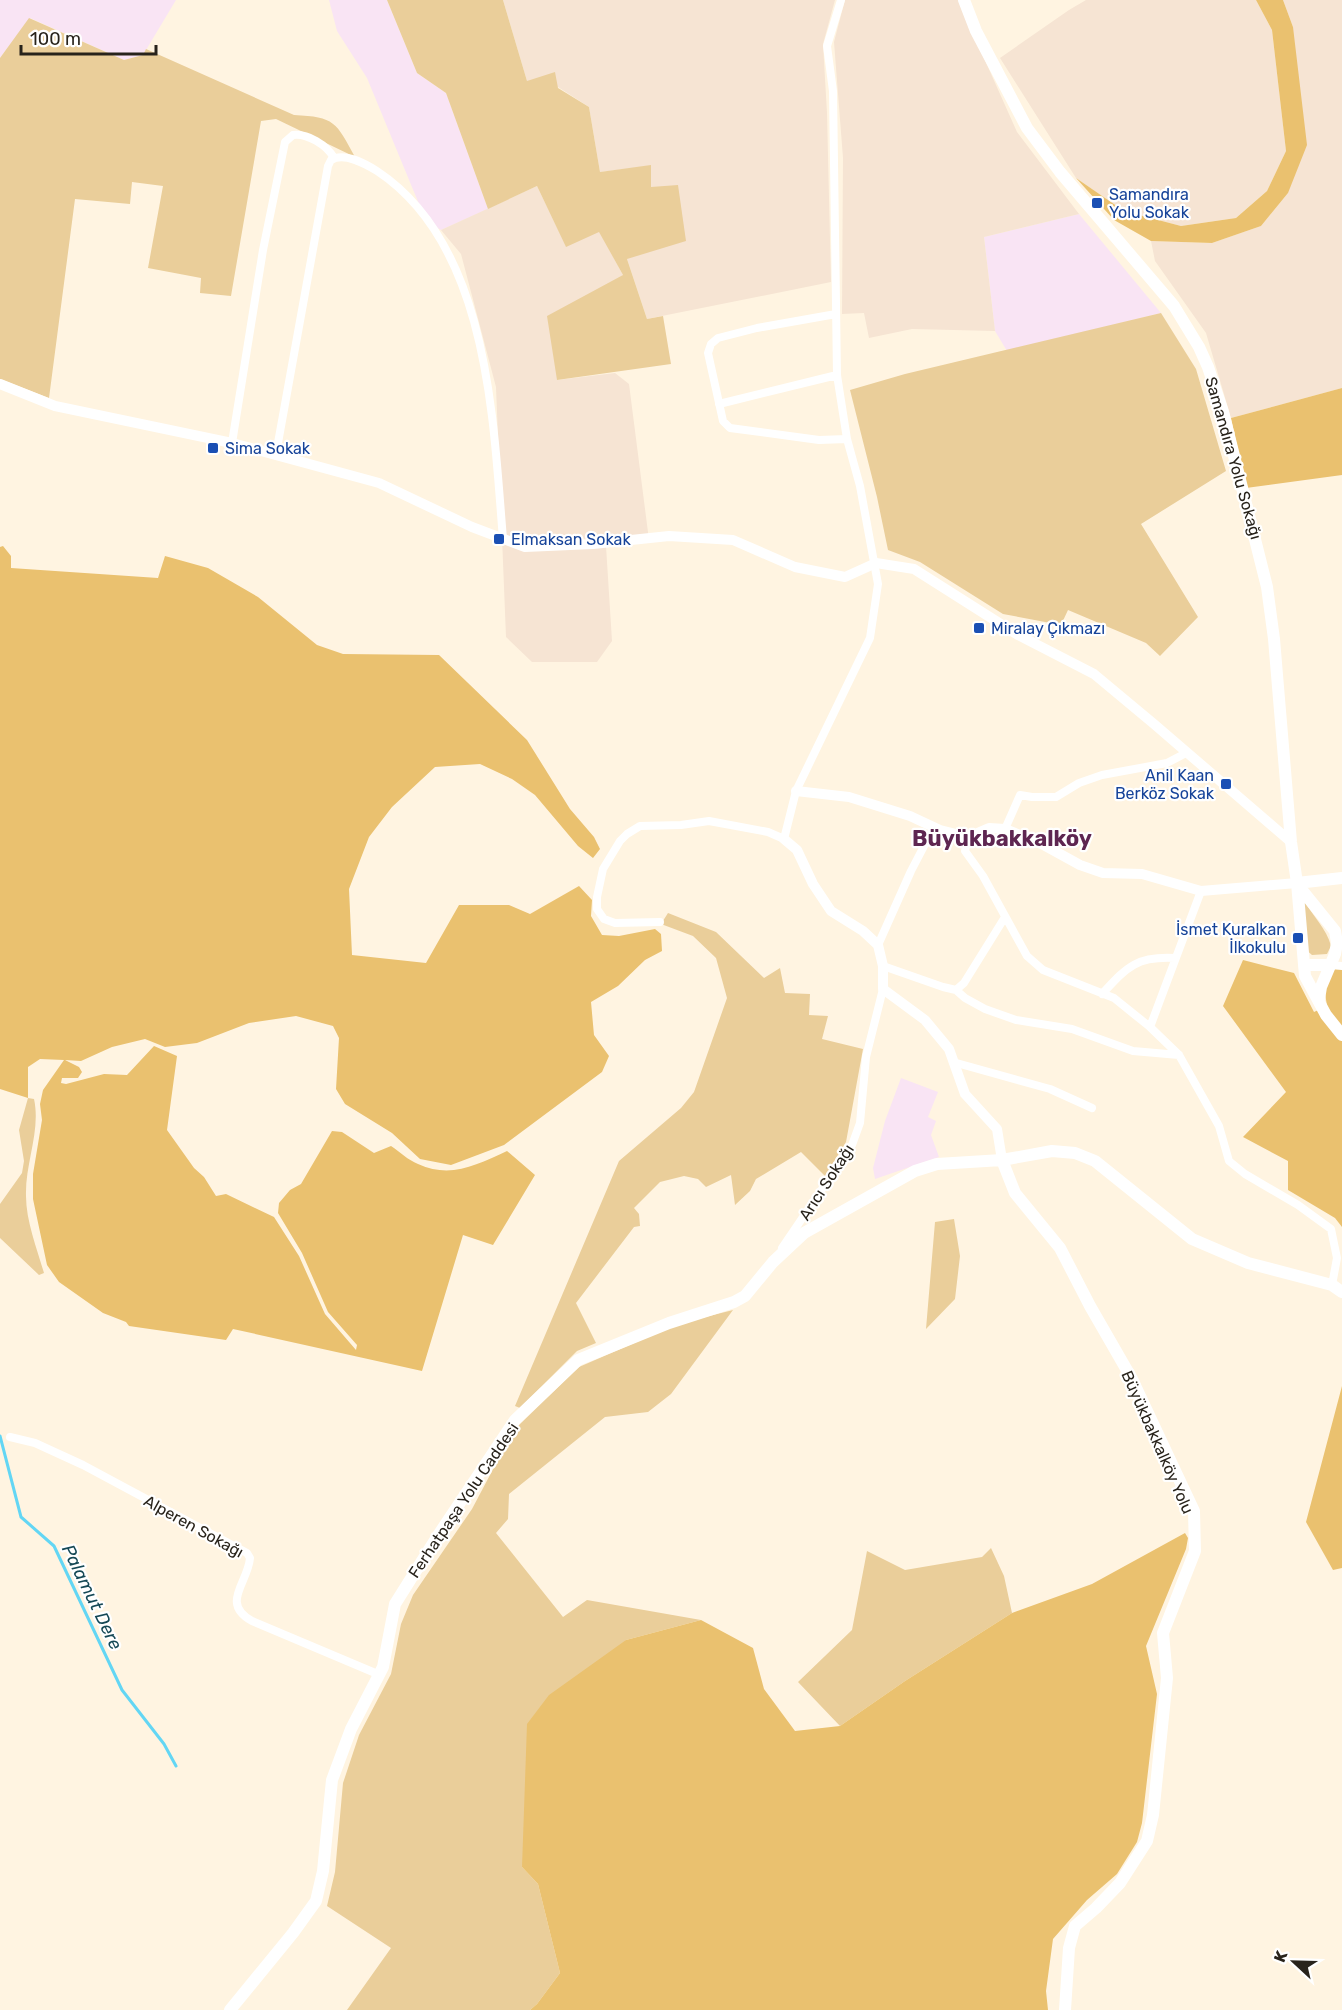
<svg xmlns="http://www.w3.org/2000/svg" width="1342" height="2010" viewBox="0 0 1342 2010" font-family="Rubik,sans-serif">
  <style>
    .commercial { fill: #f9e4f4 }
    .industrial { fill: #f6e4d3 }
    .green { fill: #eace9a }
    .forest { fill: #eac16f }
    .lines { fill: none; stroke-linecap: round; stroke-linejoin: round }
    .stream { stroke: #63d6f4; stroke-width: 3 }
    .minor { stroke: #fff; stroke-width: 8 }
    .tertiary { stroke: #fff; stroke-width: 10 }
    .secondary { stroke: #fff; stroke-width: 12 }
    .transit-dot { fill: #1a4fb4; stroke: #fff; stroke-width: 2 }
    .labels { text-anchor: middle; stroke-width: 4.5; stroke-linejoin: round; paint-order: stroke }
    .transit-label { font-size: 16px; fill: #164399; stroke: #fff; text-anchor: start }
    .street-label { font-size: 16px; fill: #28231b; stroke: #fff }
    .water-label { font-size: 18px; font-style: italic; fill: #154855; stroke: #fff }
    .district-label { font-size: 22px; font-weight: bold; fill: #5e2651; stroke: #fff }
  </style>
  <rect width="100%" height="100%" fill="#fff4e1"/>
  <path class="commercial" d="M 0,0 L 176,0 L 143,55 L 124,60 L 30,18 L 0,58 Z
    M 329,0 L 387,0 L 417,73 L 446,93 L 488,209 L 441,230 L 426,221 L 367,78 L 337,31 Z
    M 1079,214 L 1161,313 L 1007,351 L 995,331 L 984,237 Z
    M 901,1078 L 938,1092 L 928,1117 L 936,1121 L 931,1135 L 939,1157 L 875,1179 L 873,1168 L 885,1121 Z"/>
  <path class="industrial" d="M 503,0 L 835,0 L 823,44 L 827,113 L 831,282 L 647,319 L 627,259 L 651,187 L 651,166 L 600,172 L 589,107 L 558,87 L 527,81 Z
    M 845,0 L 958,0 L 1017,132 L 1079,214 L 984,237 L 995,331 L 912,329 L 869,338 L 864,313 L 842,314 L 843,158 L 834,42 Z
    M 1086,0 L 1256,0 L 1272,30 L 1286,151 L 1267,191 L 1236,218 L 1181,226 L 1124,211 L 1076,178 L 1000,58 L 1069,10 Z
    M 1283,0 L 1342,0 L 1342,388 L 1231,418 L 1206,333 L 1155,261 L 1151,241 L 1212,243 L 1261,226 L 1288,193 L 1293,27 Z
    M 537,186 L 566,246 L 599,231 L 623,275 L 557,380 L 615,373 L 629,384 L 649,540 L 606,546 L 612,641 L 597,662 L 532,662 L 506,637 L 496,387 L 461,254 L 441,230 Z"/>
  <path class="green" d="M 387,0 L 503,0 L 527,81 L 555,72 L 558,88 L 589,107 L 600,172 L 651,165 L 651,187 L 678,185 L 686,241 L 627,259 L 647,319 L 663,316 L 671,364 L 557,380 L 547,316 L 623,275 L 599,232 L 566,247 L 537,186 L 488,209 L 446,93 L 417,73 Z
    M 29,18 L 124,60 L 143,55 L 146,49 L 294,115 C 335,117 336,122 355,157 L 276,119 L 261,121 L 231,296 L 200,293 L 201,278 L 148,268 L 163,186 L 132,182 L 130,204 L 75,199 L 49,398 L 0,379 L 0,58 Z
    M 1161,313 L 1196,369 L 1226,471 L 1141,524 L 1198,617 L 1160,656 L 1146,643 L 1068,610 L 1061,625 L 1003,614 L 920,562 L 888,550 L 877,497 L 850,390 L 905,374 Z
    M 1303,899 C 1312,915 1327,929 1331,946 L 1327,954 L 1312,955 L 1304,948 Z
    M 668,913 L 716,932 L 764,978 L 780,968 L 785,993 L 810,994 L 809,1015 L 828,1016 L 822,1039 L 863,1049 L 846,1142 L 825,1176 L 801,1152 L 756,1179 L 750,1191 L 735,1205 L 731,1175 L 706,1187 L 698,1179 L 684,1176 L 660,1182 L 634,1208 L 639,1214 L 640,1226 L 634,1227 L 576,1303 L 596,1343 L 577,1351 L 520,1408 L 515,1406 L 619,1161 L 681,1108 L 694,1092 L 727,998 L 716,958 L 693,936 L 661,924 Z
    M 28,1098 L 34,1099 C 41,1131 25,1163 26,1196 C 26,1221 37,1249 44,1273 L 39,1275 L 0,1238 L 0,1204 L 22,1173 L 24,1161 L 19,1130 Z
    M 954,1219 L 960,1256 L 955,1299 L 926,1329 L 935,1222 Z
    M 733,1310 L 671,1394 L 648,1412 L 605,1417 L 509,1494 L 508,1519 L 496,1533 L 563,1617 L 587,1600 L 701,1620 L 626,1640 L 522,1867 L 538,1884 L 560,1973 L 537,2004 L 530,2010 L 347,2010 L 391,1948 L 327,1906 L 335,1872 L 343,1783 L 359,1735 L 391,1674 L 401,1624 L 413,1595 L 472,1509 L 509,1439 L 519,1425 L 579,1367 L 678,1324 Z
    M 991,1548 L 1004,1576 L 1012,1613 L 905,1681 L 840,1726 L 798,1682 L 852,1630 L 867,1551 L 905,1570 L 982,1557 Z"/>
  <path class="forest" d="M 1256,0 L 1283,0 L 1293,27 L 1307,145 L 1288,193 L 1261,226 L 1212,243 L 1151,241 L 1114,220 L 1076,178 L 1124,211 L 1181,226 L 1236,218 L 1267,191 L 1286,151 L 1272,30 Z
    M 1342,388 L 1342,475 L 1246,488 L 1231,418 Z
    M 3,546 L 11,556 L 11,568 L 158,578 L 165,556 L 208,568 L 258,597 L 317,645 L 343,654 L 439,655 L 527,740 L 570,809 L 594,837 L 600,849 L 593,858 L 578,846 L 535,795 L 512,779 L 480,764 L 435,767 L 392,807 L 369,837 L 349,889 L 352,955 L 426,963 L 459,905 L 509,905 L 530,914 L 579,886 L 592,900 L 591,916 L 602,935 L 619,936 L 655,929 L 661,934 L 662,951 L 645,960 L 618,986 L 591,1002 L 594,1035 L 609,1056 L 602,1072 L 504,1145 L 451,1165 L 420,1159 L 392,1133 L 345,1104 L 336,1089 L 339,1038 L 333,1026 L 296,1016 L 249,1023 L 197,1043 L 165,1047 L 145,1039 L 112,1047 L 81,1061 L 65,1060 L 79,1067 L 82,1072 L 78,1078 L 62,1078 L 61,1083 L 66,1084 L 104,1074 L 127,1075 L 154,1046 L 177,1056 L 167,1130 L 194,1168 L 204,1177 L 216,1196 L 226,1194 L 274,1217 L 299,1256 L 325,1314 L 356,1350 L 357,1345 L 328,1312 L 302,1253 L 278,1213 L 279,1203 L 290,1190 L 301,1184 L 332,1131 L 342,1132 L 374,1153 L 391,1146 C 400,1152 408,1160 418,1164 C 451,1179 476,1165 507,1151 L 535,1175 L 493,1245 L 463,1235 L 422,1371 L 233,1329 L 226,1340 L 129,1326 L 126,1322 L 103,1313 L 59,1282 L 47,1265 L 33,1199 L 33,1174 L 42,1120 L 40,1104 L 43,1090 L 64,1060 L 40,1059 L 28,1067 L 28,1098 L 0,1089 L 0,547 Z
    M 1243,960 L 1294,973 L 1314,1012 L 1327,1006 L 1324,986 L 1334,965 L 1342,967 L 1342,1227 L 1335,1218 L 1288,1190 L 1288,1161 L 1243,1137 L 1286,1092 L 1223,1006 Z
    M 1342,1386 L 1342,1568 L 1333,1570 L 1306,1522 Z
    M 1185,1533 L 1188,1538 L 1186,1549 L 1146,1646 L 1157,1694 L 1142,1823 L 1137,1842 L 1117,1874 L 1087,1900 L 1053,1939 L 1046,1991 L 1048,2010 L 530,2010 L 537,2004 L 560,1973 L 538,1884 L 522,1867 L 527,1724 L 549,1695 L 626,1640 L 701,1620 L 753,1648 L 764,1689 L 795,1731 L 840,1726 L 905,1681 L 1012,1613 L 1092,1584 Z"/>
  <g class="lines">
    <path class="stream" d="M 0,1436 L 21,1517 L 54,1546 L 122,1690 L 164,1744 L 176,1766"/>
    <path class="minor" d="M 836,314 L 757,328 L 718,338 L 711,344 L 708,353 L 723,421 L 730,428 L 819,440 L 847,439
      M 719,404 L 837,375
      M 232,443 L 263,250 L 285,142 L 293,135 C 307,133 327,145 334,158
      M 276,454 L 328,166 L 331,160 C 344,152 366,164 377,171 C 489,245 493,419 503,539
      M 1005,829 L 1020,795 L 1032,797 L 1056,797 L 1079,783 L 1102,775 L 1167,763 L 1186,753
      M 968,837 L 965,851 L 983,876 L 1027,956 L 1043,970 L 1114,998 L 1150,1027 L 1179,1055 L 1219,1126 L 1229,1161 L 1245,1174 L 1298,1205 L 1331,1229 L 1337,1258 L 1332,1285
      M 660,922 L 615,923 L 604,919 L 597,909 L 597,897 L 603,869 L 620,841 L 627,834 L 640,826 L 681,825 L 709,821 L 768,832 L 784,839 L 796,791 L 870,638 L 878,584 L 860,486 L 847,439 L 837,375 L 833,91 L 827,46 L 841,0
      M 878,945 L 911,871 L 934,827
      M 1330,965 L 1342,966
      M 883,966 L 943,987 L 956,990 L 964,983 L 1005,917
      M 956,990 L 965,998 L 985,1009 L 1016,1020 L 1072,1029 L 1133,1051 L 1179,1055
      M 1102,994 C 1127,967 1136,956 1175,958
      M 1150,1027 L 1201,891
      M 953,1062 L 1050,1089 L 1092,1108
      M 782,1248 L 852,1145 L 860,1123 L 866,1057 L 883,989
      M 10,1437 L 35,1443 L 83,1465 L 247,1553 L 250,1558 C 248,1583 220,1603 252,1621 L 380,1675"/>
    <path class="tertiary" d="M 0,384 L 55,406 L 232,443 L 379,483 L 472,527 L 525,547 L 593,544 L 669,536 L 733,540 L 795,567 L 845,577 L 876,563 L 914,569 L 1018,635 L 1094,674 L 1154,724 L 1291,842
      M 796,791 L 849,797 L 910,816 L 940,830 L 968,837 L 989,828 L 1005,829 L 1040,843 L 1080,865 L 1103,873 L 1142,874 L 1201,891 L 1297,883
      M 784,839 L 797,850 L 813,884 L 831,911 L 863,931 L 878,945 L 883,966 L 883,989 L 925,1020 L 949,1049 L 965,1094 L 997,1129 L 1002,1160"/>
    <path class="secondary" d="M 964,0 L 976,31 L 1027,128 L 1060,172 L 1174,306 L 1199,347 L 1208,367 L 1223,412 L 1267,587 L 1274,639 L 1291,842 L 1297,883 L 1305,976 L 1326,1015 L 1342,1035
      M 1297,883 L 1342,878
      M 1297,884 L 1335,931 L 1337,943 L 1335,954 L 1321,987 L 1319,999
      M 1304,965 L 1330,965
      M 1002,1160 L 1015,1193 L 1060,1248 L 1090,1306 L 1132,1379 L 1194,1511 L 1195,1551 L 1163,1633 L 1167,1678 L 1153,1815 L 1147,1841 L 1120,1883 L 1096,1908 L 1075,1926 L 1069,1948 L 1065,2010
      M 230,2010 L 293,1933 L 316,1901 L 323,1871 L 332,1780 L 351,1729 L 383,1667 L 395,1604 L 439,1534 L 515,1420 L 578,1360 L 669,1323 L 734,1302 L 745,1296 L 773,1262 L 804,1233 L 915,1171 L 937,1164 L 1002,1160 L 1052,1151 L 1075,1153 L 1095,1161 L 1192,1239 L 1248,1263 L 1332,1285 L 1342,1292"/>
  </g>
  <g class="transit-dot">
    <rect x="1091" y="197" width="12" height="12" rx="3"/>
    <rect x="207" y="442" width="12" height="12" rx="3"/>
    <rect x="493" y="533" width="12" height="12" rx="3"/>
    <rect x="973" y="622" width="12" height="12" rx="3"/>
    <rect x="1220" y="778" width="12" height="12" rx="3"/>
    <rect x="1292" y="932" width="12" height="12" rx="3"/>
  </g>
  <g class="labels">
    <g class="transit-label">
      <text x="1109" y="200">Samandıra<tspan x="1109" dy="18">Yolu Sokak</tspan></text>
      <text x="225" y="454">Sima Sokak</text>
      <text x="511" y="545">Elmaksan Sokak</text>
      <text x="991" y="634">Miralay Çıkmazı</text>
      <text x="1214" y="781" text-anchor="end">Anil Kaan<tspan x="1214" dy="18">Berköz Sokak</tspan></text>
      <text x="1286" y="935" text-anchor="end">İsmet Kuralkan<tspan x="1286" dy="18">İlkokulu</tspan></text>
    </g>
    <g class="street-label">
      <text transform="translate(1234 458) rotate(74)" y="6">Samandıra Yolu Sokağı</text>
      <text transform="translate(826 1182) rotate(-57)" y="6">Arıcı Sokağı</text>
      <text transform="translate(1158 1442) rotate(66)" y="6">Büyükbakkalköy Yolu</text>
      <text transform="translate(463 1500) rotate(-56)" y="6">Ferhatpaşa Yolu Caddesi</text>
      <text transform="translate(194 1526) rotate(29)" y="6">Alperen Sokağı</text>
    </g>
    <g class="water-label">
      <text transform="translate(92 1597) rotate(64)" y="6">Palamut Dere</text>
    </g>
    <g class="district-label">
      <text x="1002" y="846">Büyükbakkalköy</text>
    </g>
  </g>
  <g transform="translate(1294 1962) rotate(292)" stroke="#ffffff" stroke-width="4.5" paint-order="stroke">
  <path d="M0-4.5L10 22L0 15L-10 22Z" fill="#28231b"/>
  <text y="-9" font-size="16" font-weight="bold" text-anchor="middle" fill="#28231b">K</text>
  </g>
  <path d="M21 45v9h135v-9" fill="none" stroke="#28231b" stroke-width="3"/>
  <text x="30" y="45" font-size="18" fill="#28231b" stroke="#ffffff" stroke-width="4.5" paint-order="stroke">100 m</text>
</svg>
